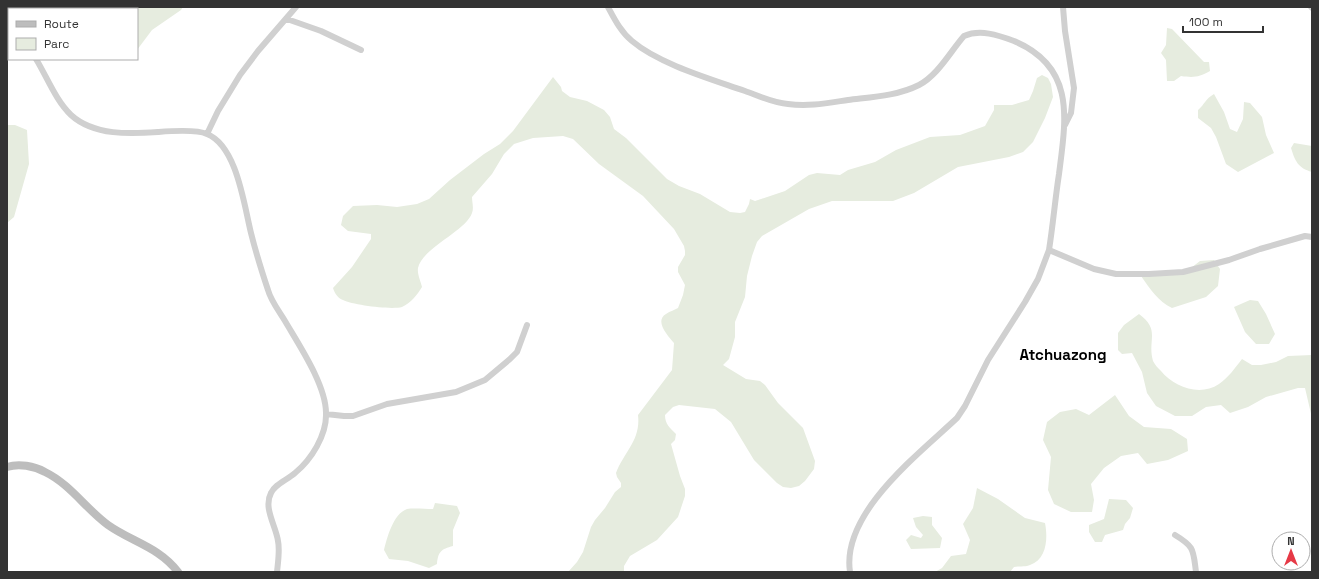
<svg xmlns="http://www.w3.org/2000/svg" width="1319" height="579" viewBox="0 0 1319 579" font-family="'Space Grotesk',sans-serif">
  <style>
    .green { fill: #e6ecdf }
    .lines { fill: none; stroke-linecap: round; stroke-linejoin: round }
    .street { stroke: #d0d0d0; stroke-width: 6 }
    .secondary { stroke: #bdbdbd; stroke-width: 8 }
    .labels { text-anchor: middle; stroke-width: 4; stroke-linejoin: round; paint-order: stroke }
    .quarter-label { font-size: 15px; font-weight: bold; fill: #000; stroke: #fff }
  </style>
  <rect width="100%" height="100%" fill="#fff"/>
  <path class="green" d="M 122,7 L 183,7 L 181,10 L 152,30 L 137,50 L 137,9 L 122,9 Z
    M 1167,28 L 1172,29 L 1204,62 L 1209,62 L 1210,71 C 1199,77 1194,78 1181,76 L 1174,81 L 1167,81 L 1166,60 L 1161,53 L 1166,45 Z
    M 1042,75 L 1048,78 L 1051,84 L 1053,97 L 1045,118 L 1033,142 L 1023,152 L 1009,157 L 958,167 L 914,193 L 893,201 L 832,201 L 809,209 L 762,236 L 757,242 L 752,256 L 747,276 L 745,297 L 735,322 L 735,337 L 729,359 L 723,365 L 746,379 L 760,381 L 765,385 L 778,403 L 803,428 L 815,461 L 814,469 L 805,481 L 799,486 L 791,488 L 783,487 L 777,483 L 754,460 L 731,422 L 715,409 L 679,405 L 673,407 L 665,415 C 665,424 670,428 676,434 L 675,440 L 671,444 L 680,476 L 685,489 L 685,496 L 678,517 L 657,540 L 630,556 L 624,566 L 624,572 L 568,572 L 577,562 L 583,552 L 591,527 L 595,520 L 605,508 L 615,492 L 621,487 L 621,483 L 617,477 L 616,473 C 624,452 641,440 638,415 L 672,370 L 674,343 C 668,336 654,321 666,314 C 670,311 675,310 678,308 L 683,295 L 685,285 L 678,272 L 678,267 L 685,255 L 685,251 L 684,246 L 674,229 L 643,196 L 599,164 L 573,139 L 563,136 L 533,138 L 514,144 L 504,154 L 492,174 L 472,197 C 472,202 474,208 472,213 C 466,231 422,248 418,268 C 417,274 421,282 422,287 C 417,295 411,303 402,307 C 391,310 353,305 343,300 C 338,298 335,294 333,288 L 352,267 L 371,239 L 371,234 L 348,231 L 341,225 L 343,216 L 353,206 L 377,205 L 397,207 L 417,204 L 429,199 L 450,180 L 484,154 L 500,144 L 513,131 L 553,77 L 561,87 L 562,91 L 570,97 L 587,101 L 604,110 L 610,117 L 614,129 L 626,138 L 667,179 L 679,186 L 700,194 L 730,212 L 740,213 L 745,212 L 749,204 L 750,199 L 755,201 L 785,191 L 809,175 L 817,173 L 840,175 L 848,170 L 875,162 L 896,150 L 930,137 L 960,135 L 985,126 L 994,110 L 994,105 L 1012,105 L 1029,100 L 1033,91 L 1037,78 Z
    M 1214,94 L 1224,112 L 1230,129 L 1237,132 L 1243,119 L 1244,102 L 1250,103 L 1262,117 L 1266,135 L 1274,153 L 1238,172 L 1226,164 L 1216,137 L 1211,128 L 1198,118 L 1198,110 C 1205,104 1205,99 1214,94 Z
    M 7,125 L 15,125 L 27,130 L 29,164 L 14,217 L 7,223 Z
    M 1294,143 L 1312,146 L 1312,172 C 1298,168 1295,161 1291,148 Z
    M 1214,260 L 1220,269 L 1218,286 L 1206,297 L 1172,308 C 1158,301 1150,289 1141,276 L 1187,271 L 1200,261 Z
    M 1250,300 L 1258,301 L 1266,314 L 1275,334 L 1269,344 L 1256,344 L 1245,332 L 1234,307 Z
    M 1139,314 C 1161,330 1147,340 1153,361 C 1155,365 1158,368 1161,371 C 1174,387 1200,397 1219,384 C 1228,378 1235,368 1242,359 L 1252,365 L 1261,365 L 1276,362 L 1288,356 L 1312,355 L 1312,418 L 1305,388 L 1298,388 L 1266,397 L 1248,407 L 1230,413 L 1221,405 L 1206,407 L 1192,416 L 1175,416 L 1156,406 L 1147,393 L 1142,372 L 1132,353 L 1122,354 L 1118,350 L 1118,333 L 1124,325 Z
    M 1115,395 L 1129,416 L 1144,427 L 1171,429 L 1187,439 L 1188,451 L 1168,460 L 1147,464 L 1138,453 L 1121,456 L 1104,468 L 1091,484 L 1094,500 L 1092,512 L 1071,512 L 1054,504 L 1048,490 L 1051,457 L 1043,440 L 1047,422 L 1060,412 L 1076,409 L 1089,415 Z
    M 977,488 L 998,499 L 1025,518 L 1045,523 C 1048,538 1047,559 1030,565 C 1026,567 1019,566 1014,567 L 1010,572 L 935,572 L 942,568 L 951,556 L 966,554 L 970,540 L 963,524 L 973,508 Z
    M 1109,499 L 1126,500 L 1133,508 L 1130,518 L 1125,524 L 1123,530 L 1105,535 L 1102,542 L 1095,542 L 1089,532 L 1089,525 L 1104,519 Z
    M 435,503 L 457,506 L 460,513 L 453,530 L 453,546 C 441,549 438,552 437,564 L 429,568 L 408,561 L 389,559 L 384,550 C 387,538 393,514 407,509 C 413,508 426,509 433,509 Z
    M 923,516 L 932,517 L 932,525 L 942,538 L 940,548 L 911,549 L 906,540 L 911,535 L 921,538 L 923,535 L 916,527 L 913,518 Z"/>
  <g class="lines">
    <path class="street" d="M 10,7 L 11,9
      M 608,7 C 615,20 621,32 632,41 C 659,64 711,79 745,91 C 759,96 773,103 788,104 C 808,107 828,103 848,100 C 872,97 897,96 919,85 C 938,75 950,52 964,36 C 980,29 998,35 1014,41 C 1076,67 1066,119 1059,174 C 1055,200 1053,225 1049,250 L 1038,279 L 1025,302 L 988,360 L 965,406 L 957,418 C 919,454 841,513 850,572
      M 1063,7 L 1065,31 L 1074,88 L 1071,113 L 1065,125
      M 1311,7 L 1312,8
      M 287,19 L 321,31 L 361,50
      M 36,59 C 47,77 56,101 71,115 C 94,136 131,134 158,132 C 171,131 196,129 207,134 C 237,146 244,205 251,233 C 256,253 262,272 268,290 C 271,301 279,311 285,321 C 299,345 326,385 326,413 C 327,435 311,460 295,473 C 287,480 275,484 271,493 C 263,508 276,526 278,541 C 280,550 278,562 277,572
      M 207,134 L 218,111 L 240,75 L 258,51 L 296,7
      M 1049,250 L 1094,269 L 1116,274 L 1149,274 L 1183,272 L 1229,260 L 1260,249 L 1305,236 L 1312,237
      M 326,414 L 344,416 L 353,416 L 387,404 L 456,392 L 473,385 L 485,380 L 510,359 L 517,352 L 527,325
      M 1175,535 C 1195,547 1193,550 1196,572"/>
    <path class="secondary" d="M 7,467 C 19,463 34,466 45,472 C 70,484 86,509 108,525 C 132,542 159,547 178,572"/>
  </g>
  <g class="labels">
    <g class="quarter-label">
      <text x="1063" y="360">Atchuazong</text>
    </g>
  </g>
  <rect width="1319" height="579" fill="none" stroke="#333333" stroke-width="16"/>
  <rect x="8" y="8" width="130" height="52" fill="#ffffff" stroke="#adadad"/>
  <rect x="16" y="21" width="20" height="6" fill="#bdbdbd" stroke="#adadad"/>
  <text x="44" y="28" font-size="12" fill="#333333">Route</text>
  <rect x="16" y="38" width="20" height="12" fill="#e6ecdf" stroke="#adadad"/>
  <text x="44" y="48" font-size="12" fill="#333333">Parc</text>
  <g transform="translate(1291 551)"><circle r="19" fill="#ffffff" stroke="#adadad"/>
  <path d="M0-3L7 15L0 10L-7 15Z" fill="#e63946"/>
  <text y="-6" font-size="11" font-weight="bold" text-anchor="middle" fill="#333333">N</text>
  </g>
  <path d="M1183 26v6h80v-6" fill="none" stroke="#333333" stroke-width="2"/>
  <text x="1189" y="26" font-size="12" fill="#333333" stroke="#ffffff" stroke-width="3" paint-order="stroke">100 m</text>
</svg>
